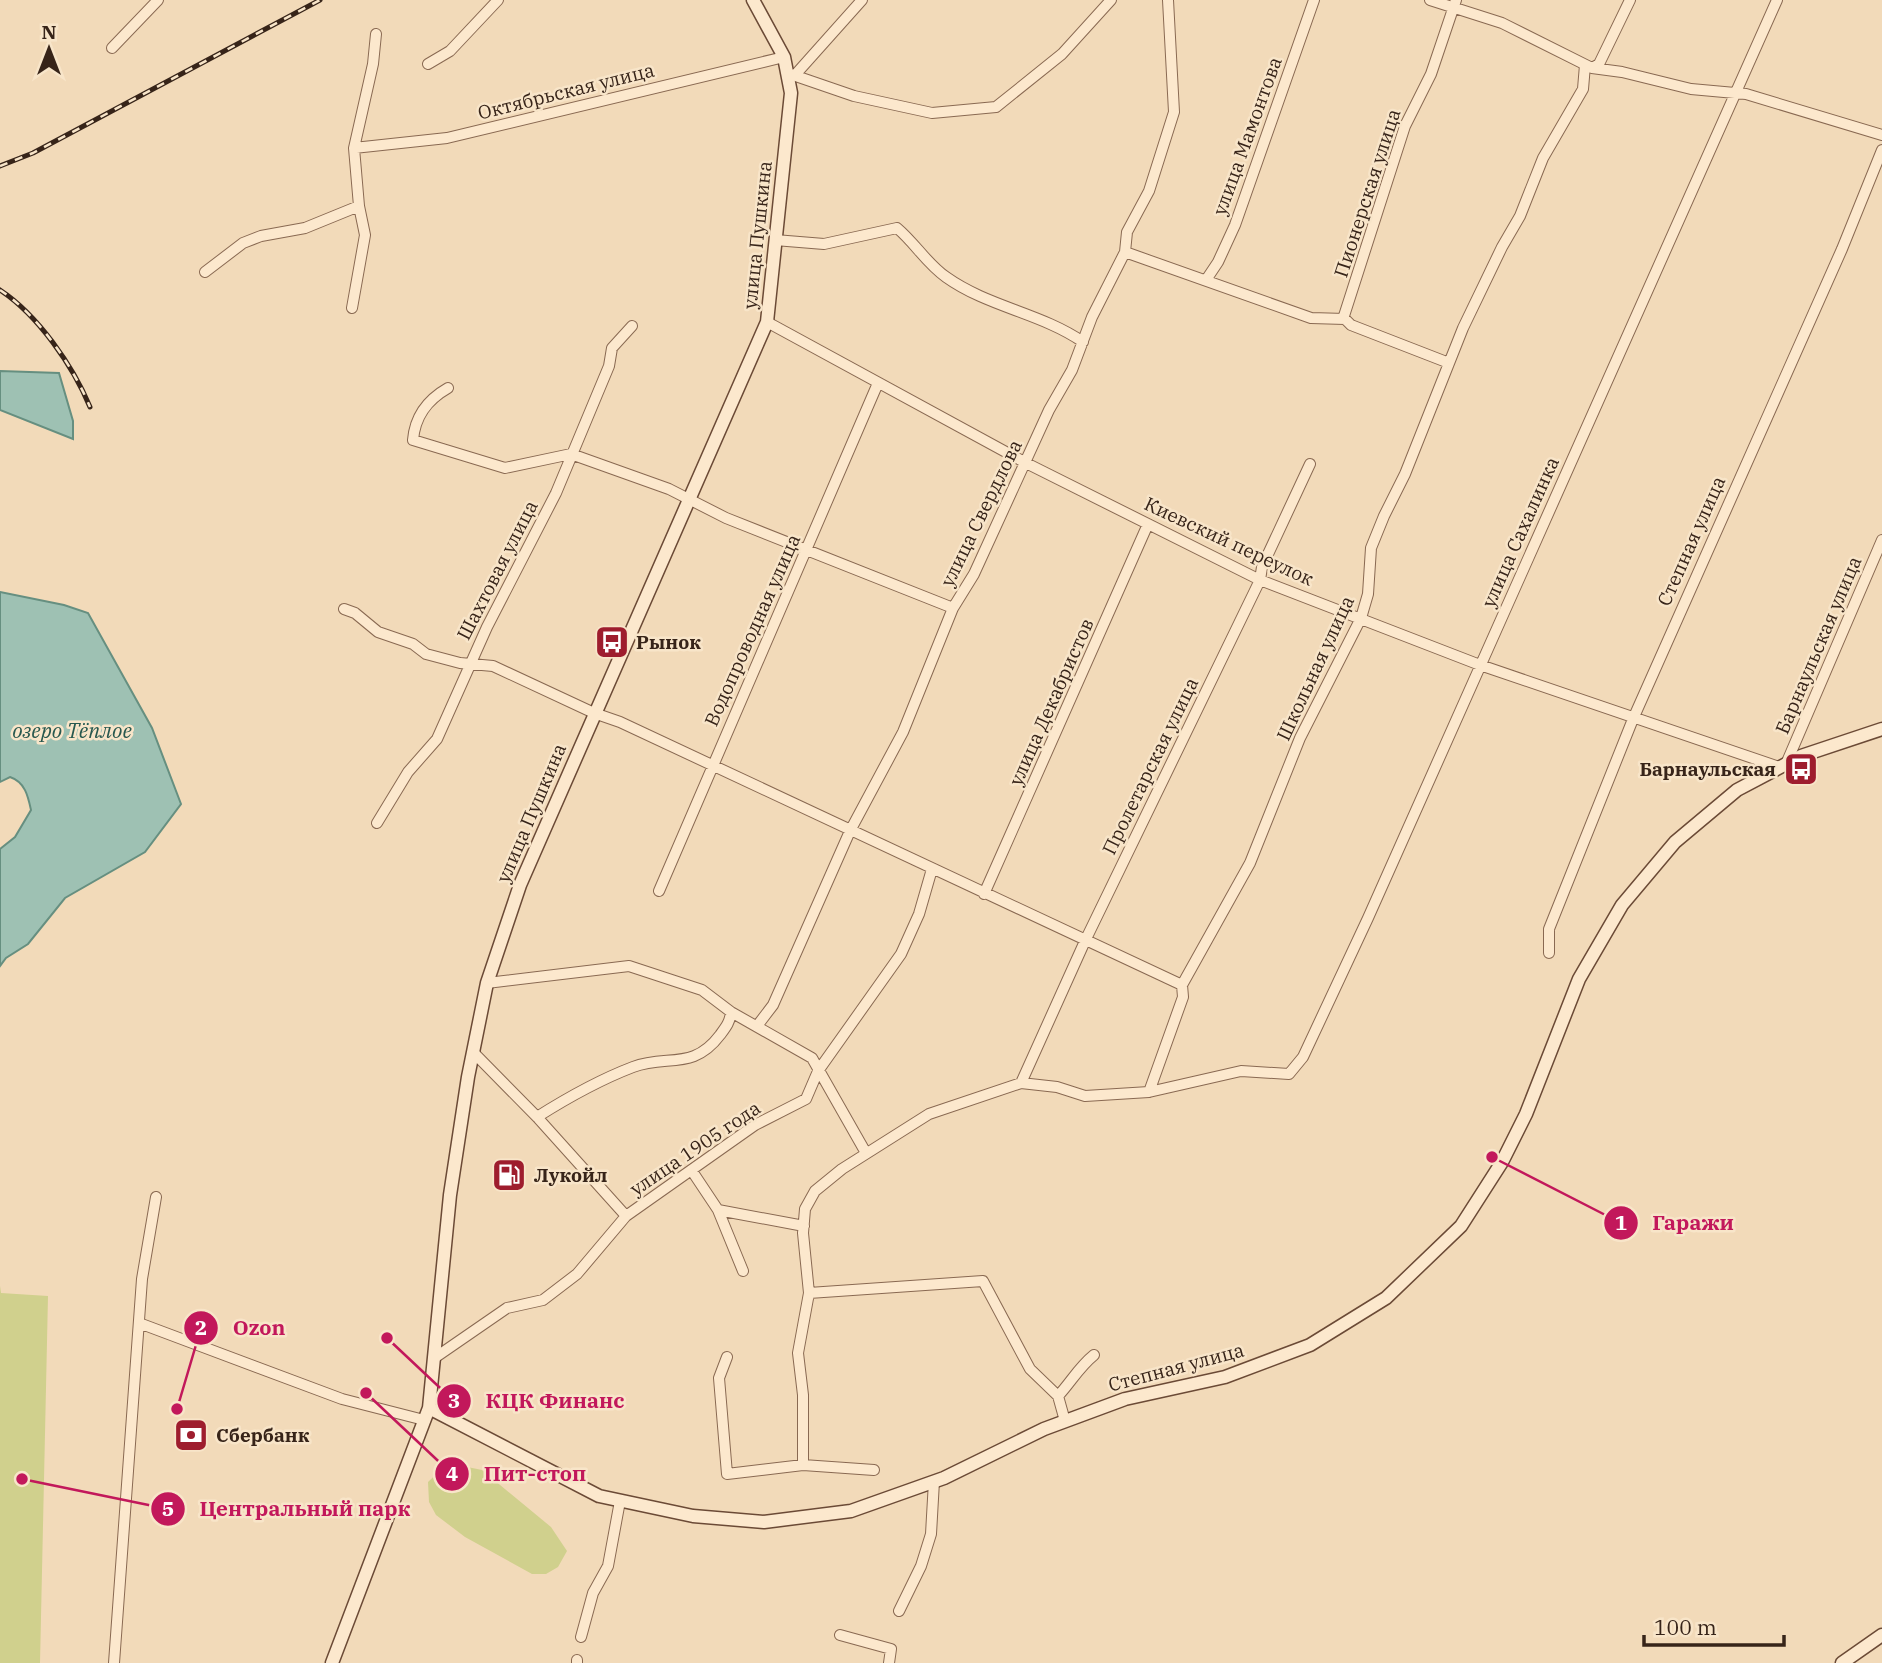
<svg xmlns="http://www.w3.org/2000/svg" width="1882" height="1663" viewBox="0 0 1882 1663" font-family="'IBM Plex Serif',serif">
  <style>
    .green { fill: #d0d08d }
    .water { fill: #9ec1b3; stroke: #668f80; stroke-width: 2 }
    .lines { fill: none; stroke-linecap: round; stroke-linejoin: round }
    .street-casing { stroke: #896952; stroke-width: 12 }
    .secondary-casing { stroke: #6b4a36; stroke-width: 15 }
    .street { stroke: #fce8cd; stroke-width: 10 }
    .secondary { stroke: #fce8cd; stroke-width: 12 }
    .rail-casing { stroke: #372419; stroke-width: 5 }
    .rail { stroke: #f8e5c9; stroke-width: 2.5; stroke-dasharray: 8; stroke-linecap: butt }
    .labels { text-anchor: middle; stroke-width: 5; stroke-linejoin: round; paint-order: stroke }
    .street-label { font-size: 19px; fill: #372419; stroke: #f8e5c9 }
    .poi-label { font-size: 19px; font-weight: bold; fill: #372419; stroke: #f8e5c9; text-anchor: start }
    .water-label { font-size: 21px; font-style: italic; fill: #27584f; stroke: #f8e5c9 }
    .leader { fill: none; stroke: #c2185b; stroke-width: 2.5 }
    .callout-dot { fill: #c2185b; stroke: #f8e5c9; stroke-width: 2.5 }
    .mark-label { font-size: 21px; text-anchor: middle; font-weight: bold; fill: #fff }
    .callout-label { font-size: 21px; text-anchor: middle; font-weight: bold; fill: #c2185b; stroke: #f8e5c9; stroke-width: 5; stroke-linejoin: round; paint-order: stroke }
  </style>
  <rect width="100%" height="100%" fill="#f2dab9"/>
  <path class="green" d="M 0,1286 L 1,1293 L 48,1296 L 40,1663 L 0,1663 Z
    M 448,1463 L 482,1470 L 551,1527 L 567,1551 L 558,1567 L 546,1574 L 532,1574 L 465,1537 L 436,1515 L 429,1502 L 428,1482 Z"/>
  <path class="water" d="M 0,371 L 59,373 L 73,421 L 73,439 L 0,410 Z
    M 0,592 L 64,605 L 88,613 L 152,728 L 181,804 L 145,852 L 65,898 L 28,944 L 6,958 L 0,966 L 0,849 L 15,837 L 31,810 C 28,796 25,782 10,777 L 0,782 Z"/>
  <g class="lines">
    <g class="street-casing">
      <path id="street" d="M 1430,0 L 1502,23 L 1592,68 L 1622,72 L 1691,89 L 1746,94 L 1882,135
        M 112,48 L 158,0
        M 428,64 L 450,51 L 498,0
        M 1592,68 L 1599,64 L 1630,0
        M 787,73 L 854,96 L 932,113 L 996,107 L 1062,54 L 1111,0
        M 795,75 L 862,0
        M 354,148 L 447,138 L 784,57
        M 775,240 L 824,244 L 897,228 C 915,243 927,264 946,277 C 988,307 1041,313 1083,342
        M 1125,252 L 1311,318 L 1345,319 L 1351,325 L 1449,363
        M 205,272 L 243,243 L 261,236 L 305,228 L 359,206
        M 1206,280 L 1218,262 L 1235,225 L 1314,0
        M 352,308 L 365,235 L 359,206 L 354,148 L 373,64 L 376,34
        M 1343,319 L 1405,126 L 1431,74 L 1456,0
        M 767,322 L 1026,463 L 1260,580 L 1480,665 L 1779,767
        M 448,388 C 427,400 415,416 413,440 L 505,468 L 571,454 L 669,489 L 726,518 L 953,608
        M 344,609 L 355,613 L 378,632 L 413,644 L 426,654 L 460,663 L 493,666 L 594,713 L 620,722 L 1182,985
        M 1786,764 L 1882,540
        M 377,823 L 408,772 L 437,739 L 487,627 L 556,493 L 609,366 L 612,348 L 632,326
        M 659,891 L 878,383
        M 984,894 L 1148,524
        M 1549,953 L 1549,929 L 1633,719 L 1842,249 L 1882,150
        M 487,983 L 629,966 L 702,990 L 731,1012 L 812,1058 L 866,1153
        M 757,1026 L 773,1005 L 850,831 L 903,732 L 953,608 L 974,574 L 1049,410 L 1072,370 L 1092,317 L 1125,252 L 1127,232 L 1149,191 L 1174,112 L 1168,0
        M 473,1052 L 537,1117 L 626,1216
        M 1021,1083 L 1085,941 L 1260,580 L 1262,567 L 1310,464
        M 1149,1092 L 1183,997 L 1182,985 L 1250,863 L 1300,738 L 1361,618 L 1368,594 L 1371,548 L 1384,516 L 1405,474 L 1463,328 L 1502,247 L 1520,216 L 1543,158 L 1583,89 L 1585,65
        M 537,1117 C 567,1098 599,1080 633,1067 C 667,1054 693,1071 720,1035 C 726,1027 730,1022 731,1012
        M 692,1171 L 718,1210 L 804,1226
        M 718,1210 L 743,1271
        M 809,1293 L 983,1281 L 1030,1369 L 1058,1396 L 1065,1421
        M 139,1323 L 342,1399 L 424,1420
        M 727,1357 L 719,1378 L 727,1474 L 803,1465
        M 433,1359 L 507,1308 L 543,1300 L 577,1274 L 626,1216 L 755,1125 L 806,1099 L 818,1071 L 901,954 L 919,914 L 932,869
        M 1058,1396 C 1071,1382 1079,1367 1094,1355
        M 874,1470 L 803,1465 L 803,1395 L 798,1353 L 809,1293 L 803,1233 L 805,1209 L 815,1191 L 842,1169 L 929,1114 L 1021,1083 L 1057,1087 L 1085,1096 L 1149,1092 L 1241,1071 L 1289,1074 L 1303,1057 L 1368,918 L 1777,0
        M 899,1611 L 921,1566 L 931,1534 L 934,1481
        M 840,1635 L 891,1649 L 889,1663
        M 581,1637 L 593,1593 L 608,1566 L 620,1501
        M 114,1663 L 142,1279 L 156,1197
        M 577,1663 L 577,1660"/>
    </g>
    <g class="secondary-casing">
      <path id="secondary" d="M 429,1408 L 599,1496 L 693,1516 L 764,1522 L 851,1511 L 944,1478 L 1044,1429 L 1125,1399 L 1225,1377 L 1310,1345 L 1386,1298 L 1461,1226 L 1502,1162 L 1526,1114 L 1579,979 L 1622,905 L 1675,842 L 1737,790 L 1801,756 L 1882,729
        M 332,1663 L 429,1408 L 450,1195 L 468,1077 L 487,983 L 520,885 L 767,322 L 791,93 L 784,57 L 753,0
        M 1842,1663 L 1882,1635"/>
    </g>
    <use href="#street" class="street"/>
    <use href="#secondary" class="secondary"/>
    <g class="rail-casing">
      <path id="rail" d="M 0,166 L 33,153 L 320,0
        M 0,290 C 38,315 73,366 90,407"/>
    </g>
    <use href="#rail" class="rail"/>
  </g>
  <defs>
    <g id="bus-square" transform="scale(1.75)"><rect x="-9" y="-9" width="18" height="18" rx="4" fill="#9e1d2e" stroke="#f8e5c9"/><path d="M-5-6H5V4H4V6H2V4H-2V6H-4V4H-5ZM-3.5-4V0h7V-4ZM-3.5 1.2v1.5H-2V1.2ZM2 1.2v1.5H3.5V1.2Z" fill="#fff"/></g>
    <g id="fuel-square" transform="scale(1.75)"><rect x="-9" y="-9" width="18" height="18" rx="4" fill="#9e1d2e" stroke="#f8e5c9"/><path d="M-5.5-6h7V0h2V4h1.3V-2.5L3-4.5l.8-.8L6-3V5H2.5V1h-1V6h-7ZM-4.2-4.7v3.2H.2V-4.7Z" fill="#fff"/></g>
    <g id="bank-square" transform="scale(1.75)"><rect x="-9" y="-9" width="18" height="18" rx="4" fill="#9e1d2e" stroke="#f8e5c9"/><path d="M-6-4H6V4H-6ZM0-2.3a2.3 2.3 0 1 0 0 4.6a2.3 2.3 0 1 0 0-4.6Z" fill="#fff"/></g>
  </defs>
  <g fill-rule="evenodd">
    <use href="#bus-square" x="612" y="642"/>
    <use href="#bus-square" x="1801" y="769"/>
    <use href="#fuel-square" x="509" y="1175"/>
    <use href="#bank-square" x="191" y="1435"/>
  </g>
  <g class="labels">
    <g class="street-label">
      <text transform="translate(566 91) rotate(-14)" y="7">Октябрьская улица</text>
      <text transform="translate(1247 136) rotate(-70)" y="7">улица Мамонтова</text>
      <text transform="translate(1367 193) rotate(-72)" y="7">Пионерская улица</text>
      <text transform="translate(757 235) rotate(-84)" y="7">улица Пушкина</text>
      <text transform="translate(981 513) rotate(-64)" y="7">улица Свердлова</text>
      <text transform="translate(1520 532) rotate(-66)" y="7">улица Сахалинка</text>
      <text transform="translate(1229 541) rotate(25)" y="7">Киевский переулок</text>
      <text transform="translate(1691 541) rotate(-66)" y="7">Степная улица</text>
      <text transform="translate(497 570) rotate(-63)" y="7">Шахтовая улица</text>
      <text transform="translate(752 630) rotate(-66)" y="7">Водопроводная улица</text>
      <text transform="translate(1818 645) rotate(-67)" y="7">Барнаульская улица</text>
      <text transform="translate(1315 668) rotate(-65)" y="7">Школьная улица</text>
      <text transform="translate(1051 702) rotate(-66)" y="7">улица Декабристов</text>
      <text transform="translate(1150 766) rotate(-64)" y="7">Пролетарская улица</text>
      <text transform="translate(531 813) rotate(-67)" y="7">улица Пушкина</text>
      <text transform="translate(695 1148) rotate(-34)" y="7">улица 1905 года</text>
      <text transform="translate(1176 1367) rotate(-15)" y="7">Степная улица</text>
    </g>
    <g class="poi-label">
      <text x="636" y="649">Рынок</text>
      <text x="1776" y="776" text-anchor="end">Барнаульская</text>
      <text x="534" y="1182">Лукойл</text>
      <text x="216" y="1442">Сбербанк</text>
    </g>
    <g class="water-label">
      <text x="72" y="738">озеро Тёплое</text>
    </g>
  </g>
  <path class="leader" d="M1492 1157L1621 1223M177 1409L201 1328M387 1338L454 1401M366 1393L452 1474M22 1479L168 1509"/>
  <g class="callout-dot">
    <circle cx="1492" cy="1157" r="7"/>
    <circle cx="177" cy="1409" r="7"/>
    <circle cx="387" cy="1338" r="7"/>
    <circle cx="366" cy="1393" r="7"/>
    <circle cx="22" cy="1479" r="7"/>
    <circle cx="1621" cy="1223" r="18"/>
    <circle cx="201" cy="1328" r="18"/>
    <circle cx="454" cy="1401" r="18"/>
    <circle cx="452" cy="1474" r="18"/>
    <circle cx="168" cy="1509" r="18"/>
  </g>
  <g class="mark-label">
    <text x="1621" y="1230">1</text>
    <text x="201" y="1335">2</text>
    <text x="454" y="1408">3</text>
    <text x="452" y="1481">4</text>
    <text x="168" y="1516">5</text>
  </g>
  <g class="callout-label">
    <text x="1693" y="1230">Гаражи</text>
    <text x="259" y="1335">Ozon</text>
    <text x="555" y="1408">КЦК Финанс</text>
    <text x="535" y="1481">Пит-стоп</text>
    <text x="305" y="1516">Центральный парк</text>
  </g>
  <g transform="translate(49 49)" stroke="#f8e5c9" stroke-width="5" paint-order="stroke">
  <path d="M0-5L12 26L0 18L-12 26Z" fill="#372419"/>
  <text y="-10" font-size="19" font-weight="bold" text-anchor="middle" fill="#372419">N</text>
  </g>
  <path d="M1644 1635v10h140v-10" fill="none" stroke="#372419" stroke-width="3.5"/>
  <text x="1654" y="1635" font-size="21" fill="#372419" stroke="#f8e5c9" stroke-width="5" paint-order="stroke">100 m</text>
</svg>
